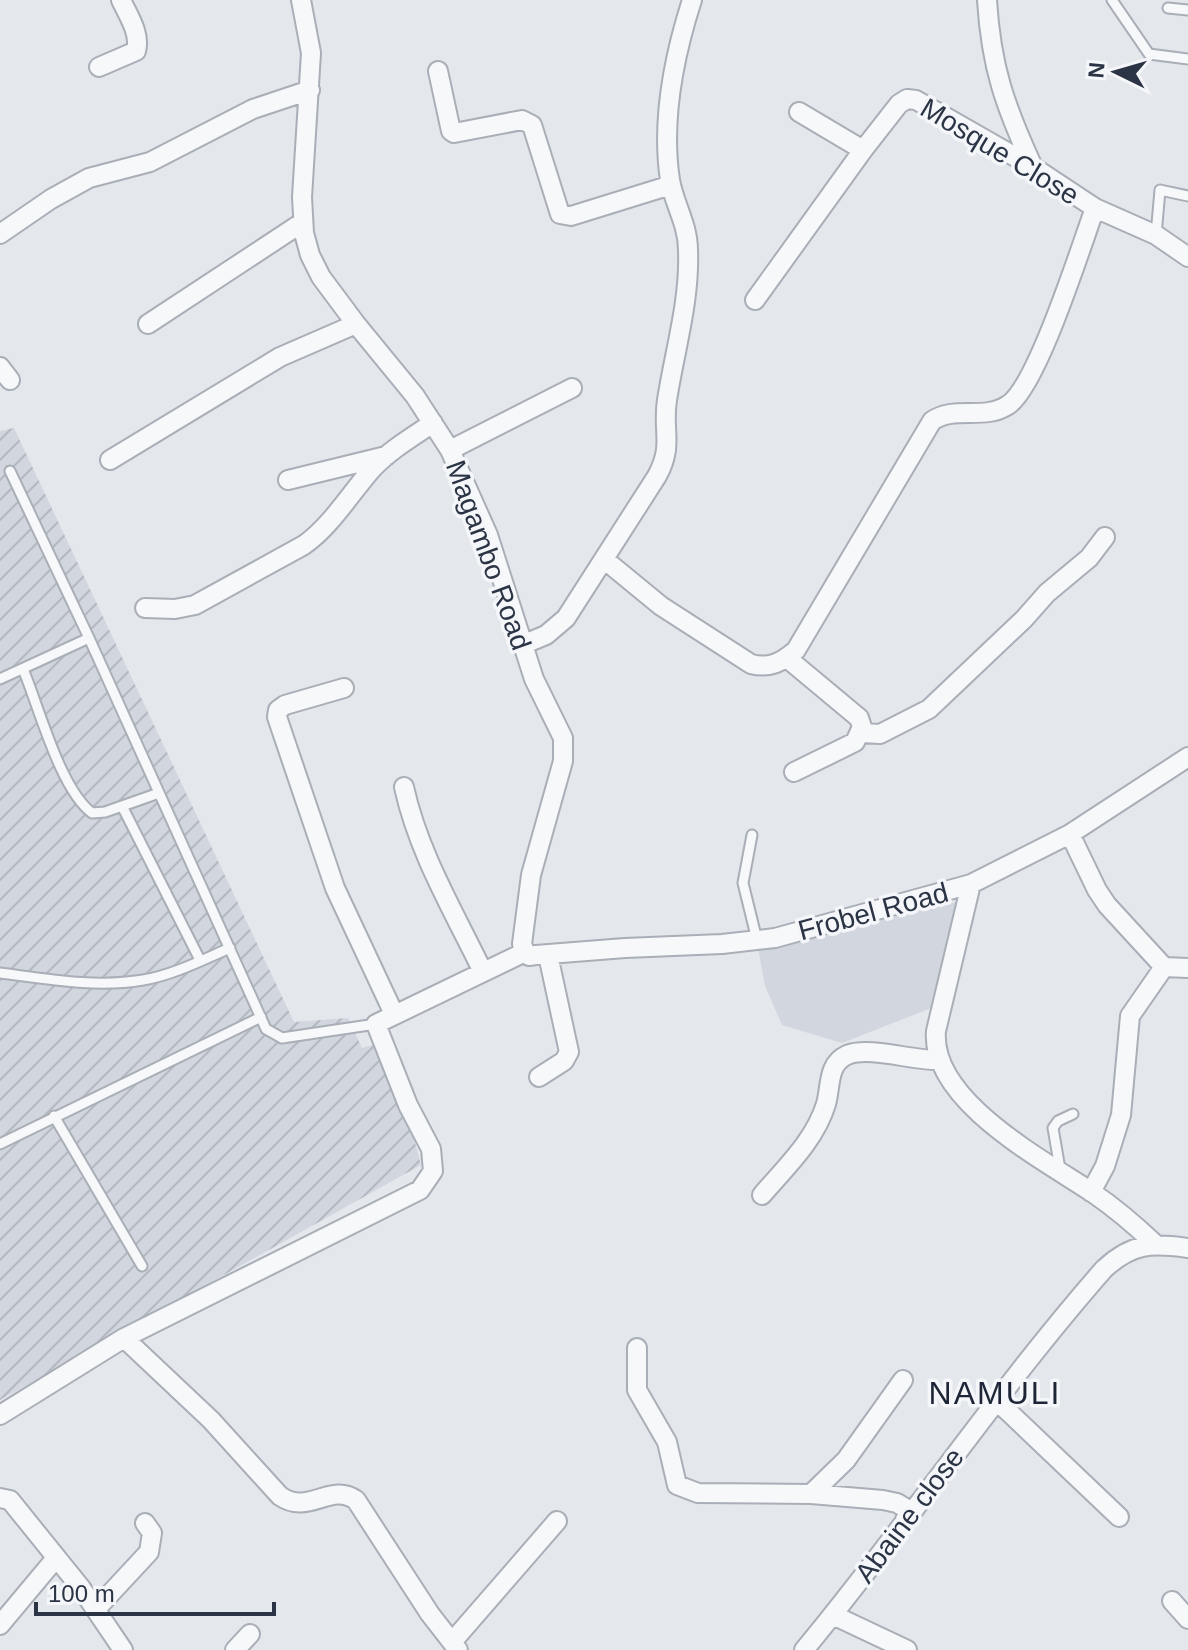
<svg xmlns="http://www.w3.org/2000/svg" width="1188" height="1650" viewBox="0 0 1188 1650" font-family="Arial,sans-serif">
  <style>
    .built { fill: #d2d6de }
    .industrial { fill: url(#industrial-furrows) }
    .lines { fill: none; stroke-linecap: round; stroke-linejoin: round }
    .service-casing { stroke: #a9aeb7; stroke-width: 13 }
    .minor-casing { stroke: #a9aeb7; stroke-width: 22 }
    .service { stroke: #f7f8fa; stroke-width: 9 }
    .minor { stroke: #f7f8fa; stroke-width: 18 }
    .labels { text-anchor: middle; stroke-width: 7; stroke-linejoin: round; paint-order: stroke }
    .street-label { font-size: 28px; fill: #2b3445; stroke: #f4f6f9 }
    .quarter-label { font-size: 32px; letter-spacing: 2px; fill: #1d2536; stroke: #f4f6f9 }
  </style>
  <defs>
    <pattern id="industrial-furrows" width="10" height="10" patternUnits="userSpaceOnUse" patternTransform="scale(2)"><rect width="10" height="10" fill="#d2d6de"/><path d="M-1 1l2-2M0 10L10 0M9 11l2-2" fill="none" stroke="#b4b8c0"/></pattern>
  </defs>
  <rect width="100%" height="100%" fill="#e4e7ec"/>
  <path class="built" d="M 961,901 L 934,1007 L 842,1043 L 782,1025 L 765,986 L 758,948 Z"/>
  <path class="industrial" d="M 14,428 L 294,1022 L 348,1018 L 362,1048 L 382,1042 L 407,1113 L 421,1165 L 0,1400 L 0,431 Z"/>
  <g class="lines">
    <g class="service-casing">
      <path id="service" d="M 1112,0 L 1149,54 L 1188,59
        M 1168,8 L 1188,10
        M 1156,235 L 1160,190 L 1188,196
        M 10,471 L 89,638 L 266,1029 L 282,1038 L 376,1024
        M 23,669 C 39,707 60,789 92,813 L 105,812 L 159,793
        M 0,679 L 89,638
        M 122,806 L 200,960
        M 752,835 L 743,883 L 757,940
        M 0,973 C 47,979 96,988 143,980 C 173,975 202,960 230,948
        M 54,1116 L 142,1266
        M 0,1144 L 261,1017
        M 1060,1169 L 1053,1128 L 1058,1121 L 1073,1114"/>
    </g>
    <g class="minor-casing">
      <path id="minor" d="M 301,0 L 311,53 L 302,197 L 304,233 L 310,255 L 321,277 L 356,324 L 415,396 L 450,450 L 488,535 L 534,679 L 563,738 L 563,761 L 531,875 L 522,944 L 525,952
        M 987,0 C 991,67 1005,106 1033,167
        M 99,67 L 136,51 C 141,34 128,15 121,0
        M 438,71 L 451,131 L 454,133 L 522,120 L 532,125 L 560,214 L 571,216 L 671,185
        M 799,112 L 863,150
        M 0,234 L 51,199 L 89,178 L 150,162 L 253,109 L 310,90
        M 755,300 L 863,150 L 899,104 L 907,99 L 916,100 L 1033,167 L 1095,208 L 1156,235 L 1188,257
        M 148,324 L 303,222
        M 0,367 L 10,380
        M 450,450 L 572,388
        M 110,460 L 280,357 L 356,324
        M 288,480 L 386,456
        M 605,560 L 661,606 L 751,664 C 770,669 782,662 796,650 L 932,421 C 955,405 984,421 1008,405 C 1037,387 1081,246 1095,208
        M 145,608 L 175,609 L 195,605 L 304,545 C 331,526 350,494 372,469 C 390,450 412,437 433,423
        M 522,645 L 546,635 L 566,618 L 657,476 C 674,445 662,431 667,400 C 675,349 690,301 688,250 C 688,224 674,204 670,180 C 661,121 674,56 692,0
        M 787,658 L 859,718 L 862,727 L 855,742 L 794,772
        M 344,688 L 285,705 L 278,710 L 277,717 L 335,888 L 394,1014
        M 861,733 L 880,734 L 929,709 L 1024,619 L 1047,593 L 1089,558 L 1105,537
        M 404,787 C 418,852 454,912 483,972
        M 1070,834 L 1097,890 L 1107,905 L 1164,967 L 1130,1016 L 1121,1115 L 1105,1166 L 1091,1192
        M 971,884 L 936,1031 C 930,1101 1044,1160 1093,1193 C 1115,1208 1136,1226 1155,1244
        M 525,952 L 529,956 L 536,955 L 625,948 L 722,944 L 775,938 L 971,884 L 1070,834 L 1188,757
        M 1164,967 L 1188,968
        M 539,1077 L 564,1061 L 569,1052 L 548,955
        M 762,1195 C 786,1167 815,1140 826,1104 C 831,1087 827,1064 847,1055 C 870,1046 913,1061 939,1060
        M 124,1338 L 420,1190 L 433,1171 L 431,1149 L 408,1105 L 376,1024 L 525,952
        M 637,1348 L 637,1390 L 667,1442 L 677,1485 L 698,1493 L 811,1494 L 883,1500 L 897,1503 L 912,1512 L 905,1520
        M 996,1400 L 1119,1517
        M 0,1415 L 124,1338 L 211,1420 L 280,1496 C 309,1516 330,1482 356,1500 L 430,1614 L 458,1650
        M 811,1494 L 846,1460 L 903,1380
        M 0,1498 L 10,1500 L 81,1588 L 123,1650
        M 1172,1601 L 1188,1619
        M 96,1609 L 149,1552 L 152,1533 L 145,1523
        M 833,1615 L 907,1650
        M 0,1625 L 56,1558
        M 452,1642 L 557,1521
        M 235,1650 L 250,1634
        M 804,1650 C 907,1526 997,1391 1104,1269 C 1132,1243 1151,1243 1188,1248"/>
    </g>
    <use href="#service" class="service"/>
    <use href="#minor" class="minor"/>
  </g>
  <g class="labels">
    <g class="street-label">
      <text transform="translate(1000 151) rotate(31)" y="10">Mosque Close</text>
      <text transform="translate(489 555) rotate(70)" y="10">Magambo Road</text>
      <text transform="translate(873 911) rotate(-15)" y="10">Frobel Road</text>
      <text transform="translate(909 1515) rotate(-53)" y="10">Abaine close</text>
    </g>
    <g class="quarter-label">
      <text x="995" y="1404">NAMULI</text>
    </g>
  </g>
  <g transform="translate(1116 72) rotate(275)" stroke="#f4f6f9" stroke-width="6" paint-order="stroke">
  <path d="M0-6L14 30L0 20L-14 30Z" fill="#2b3445"/>
  <text y="-12" font-size="22" font-weight="bold" text-anchor="middle" fill="#2b3445">N</text>
  </g>
  <path d="M36 1602v12h238v-12" fill="none" stroke="#2b3445" stroke-width="4"/>
  <text x="48" y="1602" font-size="24" fill="#2b3445" stroke="#f4f6f9" stroke-width="6" paint-order="stroke">100 m</text>
</svg>
